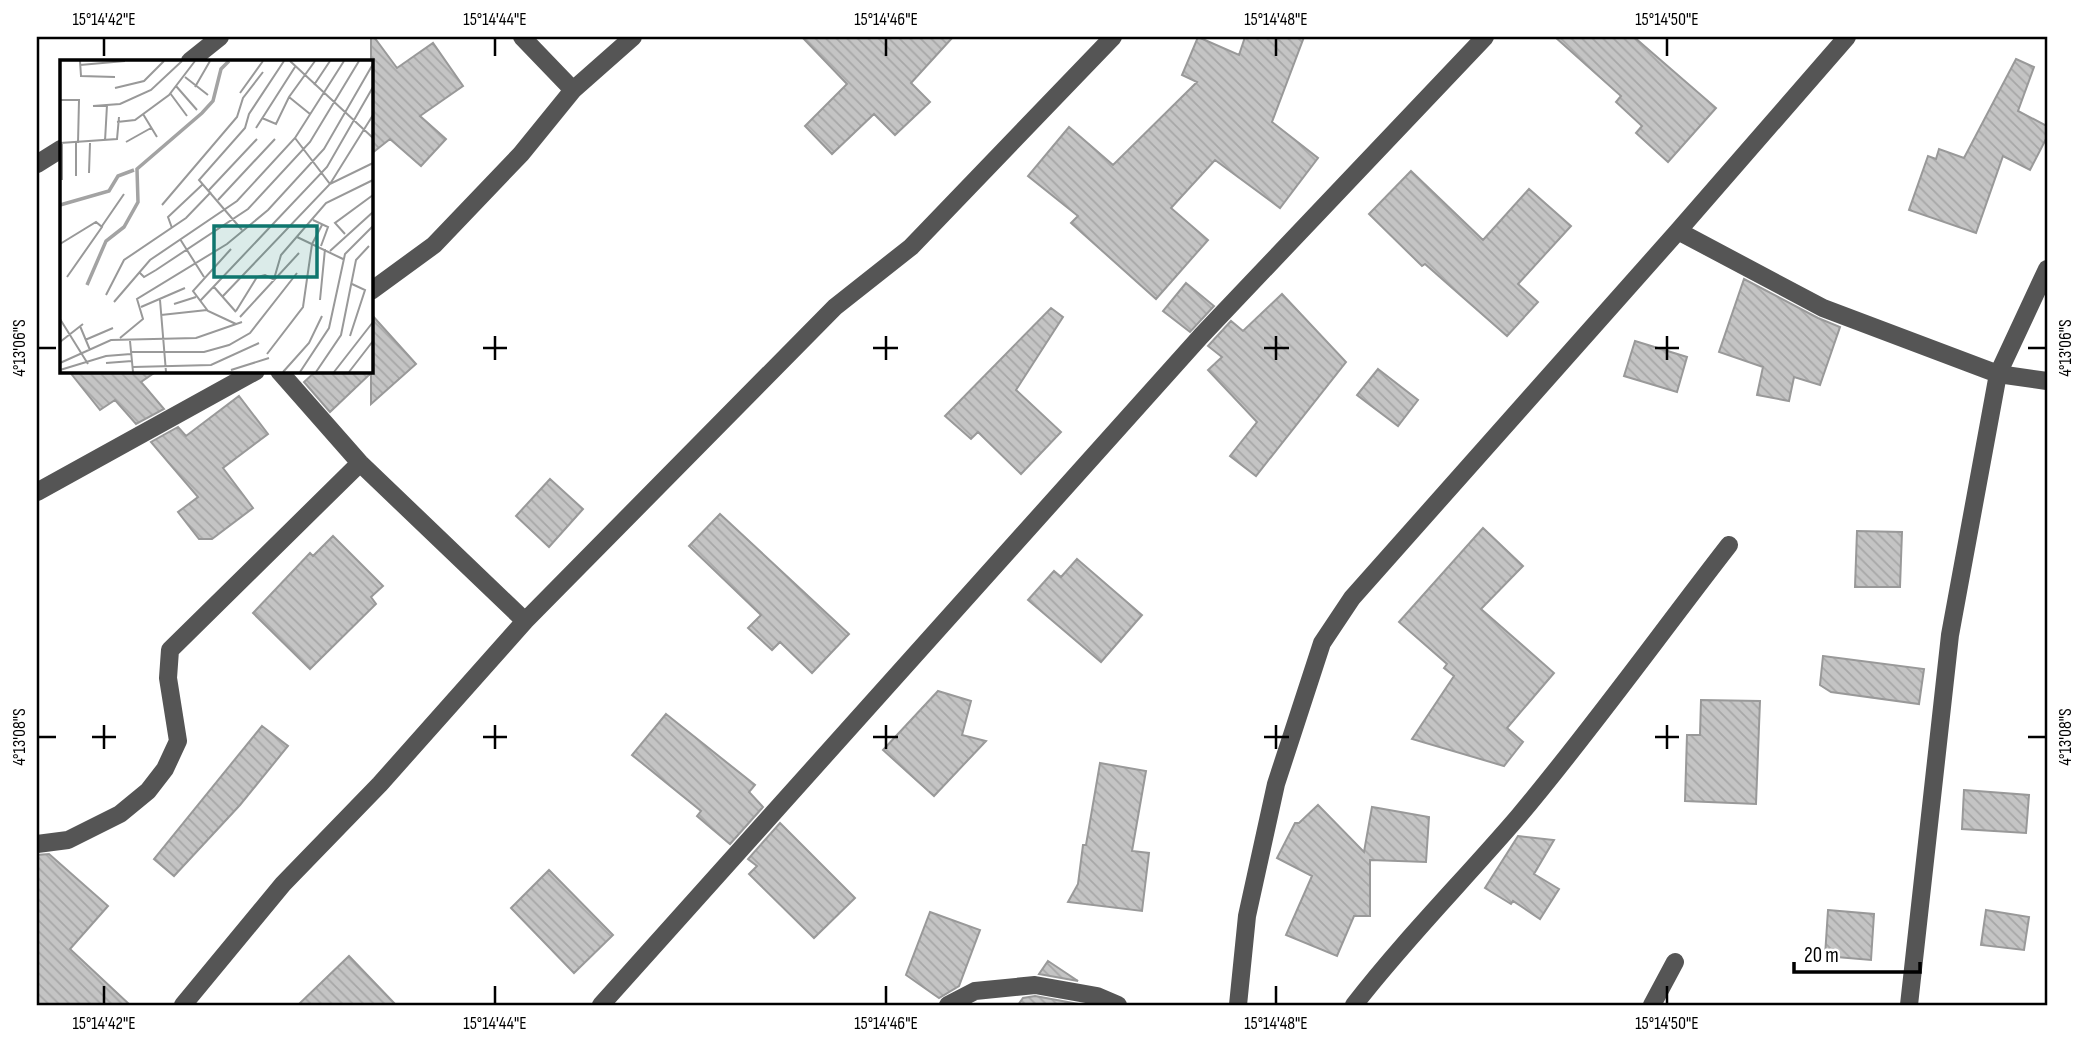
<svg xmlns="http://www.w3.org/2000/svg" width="2084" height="1042" viewBox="0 0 2084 1042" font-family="'Sofia Sans Condensed',sans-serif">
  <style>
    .building { fill: url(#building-back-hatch); stroke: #999; stroke-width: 2 }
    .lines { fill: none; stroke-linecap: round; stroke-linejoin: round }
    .minor { stroke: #555; stroke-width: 18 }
    .ticks { fill: none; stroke: #000; stroke-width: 2.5 }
    .inset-river { fill: none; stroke: #a3a3a3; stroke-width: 3.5 }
    .inset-road { fill: none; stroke: #999; stroke-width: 2 }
    .view { fill: #0f766e; fill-opacity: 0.15; stroke: #0f766e; stroke-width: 3.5 }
    .inset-edge { fill: none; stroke: #000; stroke-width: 3.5 }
    .neatline { fill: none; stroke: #000; stroke-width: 2.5 }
    .ticks-label { font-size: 18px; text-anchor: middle; fill: #000 }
  </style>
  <defs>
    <pattern id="building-back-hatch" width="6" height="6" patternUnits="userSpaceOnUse" patternTransform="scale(1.75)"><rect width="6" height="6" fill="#c4c4c4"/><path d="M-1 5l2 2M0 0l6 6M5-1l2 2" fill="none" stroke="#a7a7a7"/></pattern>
  </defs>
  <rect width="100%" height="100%" fill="#fff"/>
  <path class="building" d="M 371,37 L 374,37 L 397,68 L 433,43 L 463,86 L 420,116 L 446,139 L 421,166 L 390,139 L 371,154 Z
    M 802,37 L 953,37 L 911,83 L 930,102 L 895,135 L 874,114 L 832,154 L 805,126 L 847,84 Z
    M 1198,37 L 1239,55 L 1245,37 L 1304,37 L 1272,122 L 1318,158 L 1280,208 L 1215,160 L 1171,208 L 1208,240 L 1156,299 L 1071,223 L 1078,216 L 1028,176 L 1069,127 L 1113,165 L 1197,82 L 1182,75 Z
    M 1555,37 L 1634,37 L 1716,108 L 1668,162 L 1636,133 L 1642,126 L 1616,102 L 1621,96 Z
    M 2016,59 L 2034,67 L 2018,111 L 2047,126 L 2047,137 L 2030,170 L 2003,156 L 1976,233 L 1909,210 L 1928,156 L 1936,159 L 1939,149 L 1964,158 Z
    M 1411,171 L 1483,240 L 1529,189 L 1571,226 L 1518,284 L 1538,302 L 1507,336 L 1425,264 L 1422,266 L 1369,214 Z
    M 1744,279 L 1818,318 L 1840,327 L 1820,385 L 1794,377 L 1789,401 L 1757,395 L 1763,367 L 1719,352 Z
    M 1186,283 L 1214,306 L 1190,332 L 1163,311 Z
    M 1282,294 L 1346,362 L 1256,476 L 1230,456 L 1257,422 L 1208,370 L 1222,357 L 1208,346 L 1231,321 L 1243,331 Z
    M 1051,308 L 1063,317 L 1016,390 L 1061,432 L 1021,474 L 978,432 L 971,439 L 945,416 Z
    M 371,314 L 416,364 L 371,404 L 371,373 L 330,412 L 304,382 L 316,371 L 371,371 Z
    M 1635,341 L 1687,357 L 1677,392 L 1624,376 Z
    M 1378,369 L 1418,400 L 1398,426 L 1357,395 Z
    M 69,371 L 157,371 L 141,382 L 164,409 L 136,424 L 115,400 L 100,410 Z
    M 239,396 L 268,434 L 223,468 L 253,508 L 212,539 L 199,539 L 178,512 L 198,497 L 151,442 L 178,427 L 186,436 Z
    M 550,479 L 583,509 L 549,547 L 516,516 Z
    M 720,514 L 849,634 L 812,673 L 780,642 L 772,650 L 748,628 L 761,615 L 689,546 Z
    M 1483,528 L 1523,566 L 1481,609 L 1554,673 L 1507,728 L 1523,742 L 1504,766 L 1412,739 L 1454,676 L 1444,668 L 1447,664 L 1399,622 Z
    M 1857,531 L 1902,532 L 1900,587 L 1855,587 Z
    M 333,536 L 383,586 L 371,597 L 376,604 L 310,669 L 253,613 L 310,553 L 313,556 Z
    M 1077,559 L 1142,615 L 1101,662 L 1028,600 L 1054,571 L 1061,577 Z
    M 1823,656 L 1924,669 L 1919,704 L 1831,692 L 1820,685 Z
    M 938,691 L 971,701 L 962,735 L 986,741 L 934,796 L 883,750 Z
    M 1701,700 L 1760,701 L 1756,804 L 1685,801 L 1687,735 L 1700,735 Z
    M 666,714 L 755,785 L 749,792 L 763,807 L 730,844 L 697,816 L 701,811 L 632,755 Z
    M 262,726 L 288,746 L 240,805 L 174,876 L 154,859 Z
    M 1100,763 L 1146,771 L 1132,851 L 1149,853 L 1142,911 L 1068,902 L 1078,884 L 1083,845 L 1086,845 Z
    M 1964,790 L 2029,795 L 2026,833 L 1962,829 Z
    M 1318,805 L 1364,852 L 1372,807 L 1429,817 L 1426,862 L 1370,860 L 1370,916 L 1354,916 L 1337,956 L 1286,935 L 1312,876 L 1277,858 L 1295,823 L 1299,823 Z
    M 780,823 L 855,898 L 814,938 L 749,874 L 757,866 L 748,859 Z
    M 1518,836 L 1554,840 L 1534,874 L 1559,889 L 1540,919 L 1513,901 L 1511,904 L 1485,888 Z
    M 49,854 L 108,906 L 70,949 L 130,1005 L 37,1005 L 37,855 Z
    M 549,870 L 613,935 L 574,973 L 511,908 Z
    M 1828,910 L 1874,914 L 1871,960 L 1825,956 Z
    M 1986,910 L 2029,917 L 2024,950 L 1981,945 Z
    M 930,912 L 980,930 L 959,986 L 939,998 L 906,975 Z
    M 349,956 L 396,1005 L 298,1005 Z
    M 1048,961 L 1078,981 L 1039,974 Z
    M 1035,996 L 1084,1005 L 1018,1005 L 1023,998 Z"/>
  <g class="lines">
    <path class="minor" d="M 522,37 L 573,90
      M 190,61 L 220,37
      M 37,164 L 61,149
      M 1678,231 L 1823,308 L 1998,374 L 2047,381
      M 371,291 L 434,245 L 521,154 L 573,90 L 633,37
      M 279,371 L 360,463 L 525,621
      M 37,492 L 256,371
      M 37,844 L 68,840 L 120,814 L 148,791 L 165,769 L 178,741 L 168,678 L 170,650 L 360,463
      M 183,1005 L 283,884 L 380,784 L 525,621 L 835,307 L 911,247 L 1113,37
      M 601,1005 L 1201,336 L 1485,37
      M 948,1005 L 975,991 L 1035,985 L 1097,996 L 1118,1005
      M 1238,1005 L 1247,916 L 1276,784 L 1322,643 L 1352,598 L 1678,231 L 1847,37
      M 1354,1005 C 1405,939 1464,880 1518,817 C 1592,729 1659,635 1729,545
      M 1652,1005 L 1675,962
      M 1909,1005 L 1950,635 L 1998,374 L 2047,269"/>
  </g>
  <path class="ticks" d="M 104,38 L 104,56M 495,38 L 495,56M 886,38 L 886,56M 1276,38 L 1276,56M 1667,38 L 1667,56M 495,336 L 495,360M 886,336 L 886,360M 1276,336 L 1276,360M 1667,336 L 1667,360M 38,348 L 56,348M 483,348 L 507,348M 873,348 L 898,348M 1264,348 L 1289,348M 1655,348 L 1679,348M 2028,348 L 2046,348M 104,725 L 104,749M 495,725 L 495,749M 886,725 L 886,749M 1276,725 L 1276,749M 1667,725 L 1667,749M 38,737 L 56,737M 92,737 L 116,737M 483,737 L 507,737M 873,737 L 898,737M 1264,737 L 1289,737M 1655,737 L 1679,737M 2028,737 L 2046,737M 104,986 L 104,1004M 495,986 L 495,1004M 886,986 L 886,1004M 1276,986 L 1276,1004M 1667,986 L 1667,1004"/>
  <g transform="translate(60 60)">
    <rect width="313" height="313" fill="#fff"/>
    <path class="inset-river" d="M 0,145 L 49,131 L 58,116 L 74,110M 27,225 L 46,181 L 64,167 L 78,142 L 77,109 L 142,53 L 153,41 L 161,9 L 169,1"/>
    <path class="inset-road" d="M 20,1 L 21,16 L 55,17M 230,1 L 313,78M 20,5 L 65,1M 125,17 L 148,35M 254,25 L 270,1M 116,26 L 137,50M 135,27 L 150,1M 55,28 L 84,21 L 104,1M 110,33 L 127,56M 180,33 L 203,1M 229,37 L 250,54M 0,40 L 19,40 L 18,83M 33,46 L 60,44 L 91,30 L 122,1M 83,54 L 97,77M 202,58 L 216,64 L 229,37 L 255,1M 57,62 L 75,60 L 109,35 L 135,1M 196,68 L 235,7M 235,78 L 270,124 L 313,103M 45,81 L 47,45M 66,82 L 91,68M 0,83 L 57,79 L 59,57M 29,113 L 30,83M 16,116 L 16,83M 2,120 L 2,83M 149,130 L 197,79M 158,140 L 215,79M 102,145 L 177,57 L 183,38 L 203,12M 253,160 L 268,167 L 261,186M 42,166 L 64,134M 112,168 L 108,157 L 142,125M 182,170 L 139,120 L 185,68 L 189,54 L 224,1M 285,174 L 275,163 L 313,135M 237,177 L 283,199M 120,179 L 144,217M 0,184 L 36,162 L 42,167 L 7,217M 171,189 L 133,231 L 148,251 L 176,264M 270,191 L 313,152M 79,212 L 84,217 L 96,210 L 188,149 L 250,82 L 299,1M 214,219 L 221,195 L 266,143 L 313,120M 154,227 L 176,252M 46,235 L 64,200 L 126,158 L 151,132M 163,236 L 270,124 L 313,55M 100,240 L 106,312M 260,240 L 265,189M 140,241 L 267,107 L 313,27M 54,242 L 90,200 L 177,141 L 235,78 L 284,1M 114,244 L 136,237M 81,247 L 125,228M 176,251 L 197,217 L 205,215 L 215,220M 101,255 L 147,250M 180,257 L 239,193M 0,259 L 28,304M 20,266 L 30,290M 290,276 L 305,230 L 292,224M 60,278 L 83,259 L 77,239 L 167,184 L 208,150 L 264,89 L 313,4M 25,280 L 53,268M 70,281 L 73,312M 0,282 L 23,264M 71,292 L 144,292 L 169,285 L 190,273 L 237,213M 207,294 L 243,247 L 252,184 L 262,165M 0,303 L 51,280 L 136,278 L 182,262M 46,303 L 72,301M 73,307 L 151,305 L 199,283M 0,310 L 46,296 L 71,294M 171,310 L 209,298M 223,312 L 249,283 L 262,256M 240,312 L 269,268 L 285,194 L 313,166M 256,312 L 281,275 L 296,200 L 309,186M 274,312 L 313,262M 289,312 L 313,281"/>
    <path class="view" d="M 154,166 L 257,166 L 257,217 L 154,217 Z"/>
    <rect width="313" height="313" class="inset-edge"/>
  </g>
  <rect width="2084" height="1042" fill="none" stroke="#ffffff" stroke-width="77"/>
  <path d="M1794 962v10h126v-10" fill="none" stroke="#000000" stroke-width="3.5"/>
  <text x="1804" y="962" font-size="21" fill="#000000" stroke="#ffffff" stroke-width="5" paint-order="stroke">20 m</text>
  <rect x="38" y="38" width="2008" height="966" class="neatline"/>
  <g class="ticks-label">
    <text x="104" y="25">15°14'42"E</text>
    <text x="495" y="25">15°14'44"E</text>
    <text x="886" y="25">15°14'46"E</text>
    <text x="1276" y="25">15°14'48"E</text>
    <text x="1667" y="25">15°14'50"E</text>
    <text transform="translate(19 348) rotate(-90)" y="6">4°13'06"S</text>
    <text transform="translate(2065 348) rotate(-90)" y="6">4°13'06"S</text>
    <text transform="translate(19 737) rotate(-90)" y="6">4°13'08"S</text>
    <text transform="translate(2065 737) rotate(-90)" y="6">4°13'08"S</text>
    <text x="104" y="1029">15°14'42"E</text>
    <text x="495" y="1029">15°14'44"E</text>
    <text x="886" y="1029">15°14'46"E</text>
    <text x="1276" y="1029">15°14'48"E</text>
    <text x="1667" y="1029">15°14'50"E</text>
  </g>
</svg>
